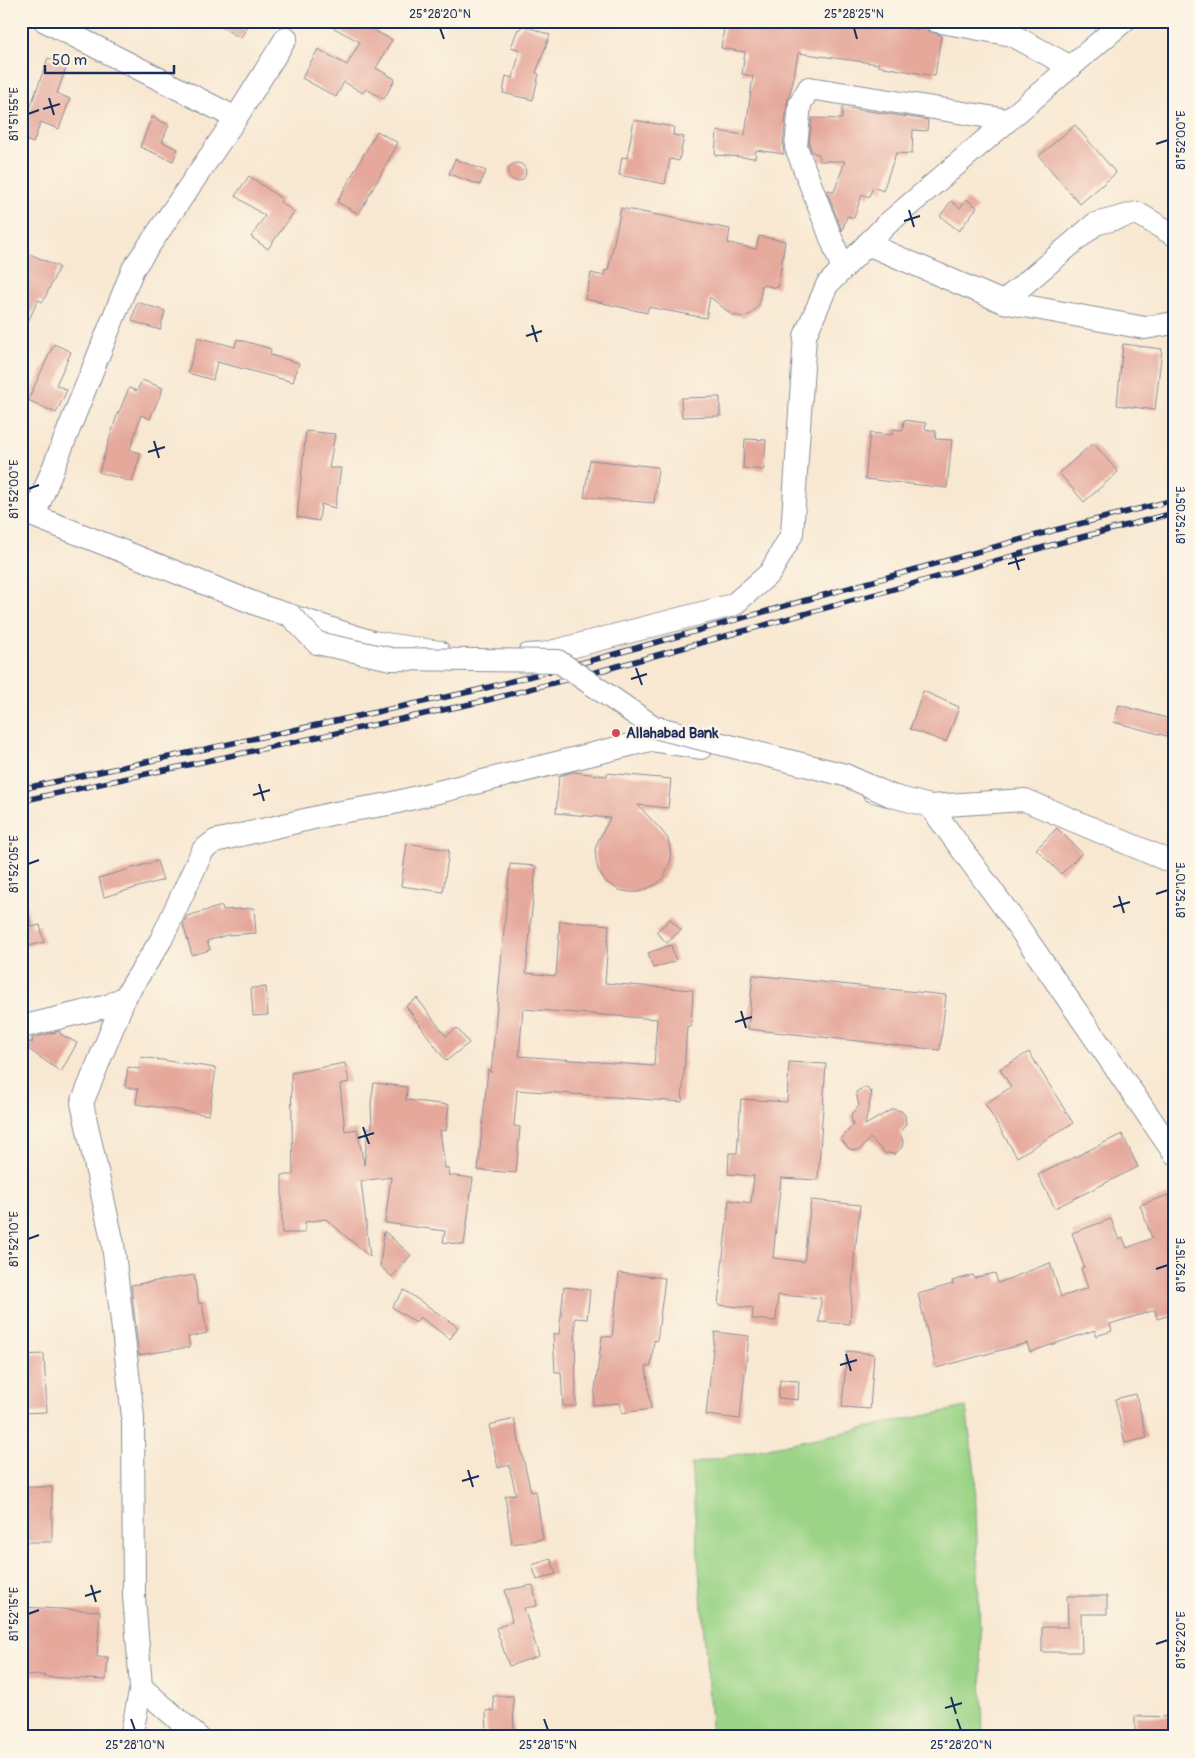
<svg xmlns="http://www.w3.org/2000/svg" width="1195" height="1758" viewBox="0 0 1195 1758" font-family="Pangolin,sans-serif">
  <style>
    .green { fill: #9bd487; stroke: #5b8272 }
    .building { fill: #e5a89b; fill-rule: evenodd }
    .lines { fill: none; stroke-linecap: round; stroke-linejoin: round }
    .minor-casing { stroke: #8a8c98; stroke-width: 24 }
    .minor { stroke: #fff; stroke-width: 22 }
    .rail-casing { stroke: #1b2f5e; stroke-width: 5.5 }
    .rail { stroke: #fcf5e5; stroke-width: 4; stroke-dasharray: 11; stroke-linecap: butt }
    .minor-bridge-casing { stroke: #8a8c98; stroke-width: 24; stroke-linecap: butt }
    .minor-bridge { stroke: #fff; stroke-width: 22 }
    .ticks { fill: none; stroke: #1b2f5e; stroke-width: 2 }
    .poi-dot { fill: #d1495b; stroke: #fcf5e5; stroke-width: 2 }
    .labels { text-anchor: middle; stroke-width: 5; stroke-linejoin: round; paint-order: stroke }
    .poi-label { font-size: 15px; font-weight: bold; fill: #1b2f5e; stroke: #fcf5e5; text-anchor: start }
    .neatline { fill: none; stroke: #1b2f5e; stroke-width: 2 }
    .ticks-label { font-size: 12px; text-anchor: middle; fill: #1b2f5e }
  </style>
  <rect width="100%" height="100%" fill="#fcf5e5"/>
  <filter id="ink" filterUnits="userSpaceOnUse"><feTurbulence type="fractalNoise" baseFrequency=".02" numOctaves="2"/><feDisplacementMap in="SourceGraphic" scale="10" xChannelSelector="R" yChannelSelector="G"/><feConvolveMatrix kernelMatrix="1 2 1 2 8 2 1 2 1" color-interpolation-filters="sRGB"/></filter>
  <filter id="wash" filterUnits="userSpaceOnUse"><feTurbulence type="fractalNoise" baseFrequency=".0096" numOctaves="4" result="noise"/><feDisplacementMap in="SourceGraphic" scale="20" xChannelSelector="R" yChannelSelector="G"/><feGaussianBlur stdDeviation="1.12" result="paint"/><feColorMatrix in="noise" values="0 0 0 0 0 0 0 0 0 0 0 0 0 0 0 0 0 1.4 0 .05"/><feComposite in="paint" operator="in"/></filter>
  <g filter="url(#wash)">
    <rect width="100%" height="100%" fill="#f8e8d2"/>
    <path class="green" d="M 966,1407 L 975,1473 L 983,1737 L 712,1737 L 691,1464 Z"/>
    <g id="blocks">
      <path class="building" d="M 210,21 L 250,21 L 241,38 Z
        M 321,21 L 376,21 L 372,29 L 392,40 L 376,68 L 395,79 L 384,99 L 366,89 L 363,93 L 344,82 L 336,97 L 302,78 L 318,49 L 347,65 L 360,42 Z
        M 725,21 L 864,21 L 928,31 L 941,35 L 935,76 L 878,66 L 879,64 L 798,53 L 793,82 L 787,103 L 783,146 L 784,154 L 756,150 L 755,158 L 715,155 L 717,131 L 745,135 L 753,76 L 742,74 L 745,52 L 721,48 Z
        M 522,25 L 550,35 L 536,73 L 539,74 L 533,100 L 503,93 L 506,76 L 513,78 L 520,50 L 511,47 L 518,29 L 520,30 Z
        M 48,58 L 67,65 L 57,93 L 70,99 L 59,129 L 41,122 L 33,143 L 21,138 L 21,108 L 29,111 Z
        M 842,107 L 928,120 L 927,131 L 913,130 L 912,154 L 896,153 L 883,191 L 873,187 L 869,197 L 862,194 L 854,218 L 847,216 L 842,231 L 827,192 L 828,190 L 834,192 L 845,161 L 819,161 L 819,154 L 813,153 L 809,145 L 812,118 L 842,119 Z
        M 152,117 L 169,125 L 162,142 L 178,149 L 173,161 L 140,147 Z
        M 634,120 L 674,127 L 673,135 L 684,137 L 679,161 L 670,159 L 665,184 L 619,175 L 622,157 L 627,158 Z
        M 1075,125 L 1116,173 L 1080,204 L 1039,156 Z
        M 377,131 L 398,143 L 359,214 L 337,202 Z
        M 455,159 L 486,171 L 480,185 L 449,174 Z
        M508 172a9 9 0 1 1 18 0a9 9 0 1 1-18 0Z
        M 249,176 L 282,199 L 280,202 L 294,212 L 268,249 L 251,237 L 265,216 L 235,196 Z
        M 966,199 L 977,207 L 959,231 L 940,216 L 951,201 L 960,208 Z
        M 621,208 L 730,229 L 728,243 L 756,249 L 759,236 L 785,241 L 778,288 L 762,285 L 759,305 L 751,314 L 744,317 L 732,315 L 710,297 L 706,318 L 648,307 L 647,313 L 585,299 L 591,273 L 604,276 L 605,270 L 608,271 Z
        M 21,250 L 59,267 L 43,302 L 38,300 L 21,337 Z
        M 137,302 L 165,311 L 160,330 L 132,321 Z
        M 198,337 L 235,347 L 237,339 L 271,349 L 270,355 L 299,363 L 293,382 L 217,362 L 213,380 L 188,373 Z
        M 54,344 L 71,352 L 56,385 L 67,390 L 56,413 L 28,400 Z
        M 1123,344 L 1162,349 L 1155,410 L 1117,405 Z
        M 142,380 L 163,388 L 150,419 L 141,415 L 130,450 L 141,453 L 132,482 L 99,472 L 118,412 L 119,412 L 129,388 L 137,391 Z
        M 720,397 L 720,416 L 682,417 L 681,398 Z
        M 904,420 L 926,423 L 925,429 L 936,431 L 935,439 L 952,440 L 947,488 L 865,479 L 870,433 L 892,435 L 893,429 L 903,430 Z
        M 306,431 L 335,434 L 329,468 L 341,468 L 335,508 L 321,504 L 319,521 L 297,517 Z
        M 745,439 L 766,440 L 764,470 L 743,468 Z
        M 1093,443 L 1118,472 L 1084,502 L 1059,473 Z
        M 590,460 L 658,467 L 654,503 L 584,497 Z
        M 923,691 L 959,707 L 946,742 L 910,729 Z
        M 1119,705 L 1174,720 L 1174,738 L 1114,722 Z
        M 573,772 L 607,776 L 607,773 L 671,779 L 668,808 L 638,805 L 662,831 L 668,839 L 670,849 L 671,859 L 668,868 L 664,877 L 657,884 L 639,892 L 629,892 L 619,890 L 606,882 L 598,870 L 596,860 L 595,850 L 598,841 L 610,818 L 556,813 L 559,776 Z
        M 1057,828 L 1082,853 L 1061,874 L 1036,849 Z
        M 407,843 L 449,850 L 443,892 L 401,886 Z
        M 157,861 L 163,880 L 104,897 L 99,878 Z
        M 510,864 L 536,866 L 526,973 L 556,976 L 560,921 L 609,925 L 605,983 L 693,990 L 691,1027 L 687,1026 L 682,1102 L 517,1090 L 514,1126 L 520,1127 L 516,1173 L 478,1170 L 488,1069 L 491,1073 ZM 523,1009 L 657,1019 L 654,1066 L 519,1056 Z
        M 21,903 L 25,903 L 32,927 L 40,925 L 44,942 L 21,948 Z
        M 222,906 L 223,910 L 254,908 L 256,933 L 227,935 L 207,941 L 210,950 L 192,955 L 183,924 L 187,916 Z
        M 670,919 L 681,930 L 667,943 L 656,932 Z
        M 671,945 L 676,961 L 653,968 L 648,953 Z
        M 753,975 L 946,995 L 940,1050 L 748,1029 Z
        M 266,987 L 268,1015 L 253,1016 L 251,988 Z
        M 417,998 L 446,1036 L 457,1028 L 469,1043 L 446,1061 L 406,1006 Z
        M 60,1031 L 60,1034 L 77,1043 L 61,1072 L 21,1044 L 21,1043 L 33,1042 L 32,1038 Z
        M 1029,1052 L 1073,1123 L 1017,1157 L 985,1104 L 1011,1087 L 1000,1069 Z
        M 141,1057 L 216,1068 L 209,1115 L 136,1104 L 138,1089 L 125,1087 L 128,1067 L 139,1069 Z
        M 789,1062 L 826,1064 L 818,1180 L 781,1178 L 773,1258 L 804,1262 L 811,1200 L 860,1205 L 856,1244 L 855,1243 L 850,1324 L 819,1322 L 821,1298 L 778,1295 L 776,1321 L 752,1319 L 753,1308 L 718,1305 L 729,1200 L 751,1203 L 754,1176 L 728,1174 L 729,1153 L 737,1153 L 741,1099 L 787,1102 Z
        M 345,1063 L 349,1082 L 340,1084 L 345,1131 L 357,1129 L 364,1165 L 368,1128 L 372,1128 L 371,1103 L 374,1083 L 407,1087 L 406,1100 L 449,1105 L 446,1131 L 440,1130 L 445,1168 L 449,1168 L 448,1175 L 473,1178 L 464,1245 L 443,1242 L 445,1231 L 385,1223 L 391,1177 L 361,1181 L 370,1257 L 326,1219 L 305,1222 L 305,1233 L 282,1233 L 282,1175 L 293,1175 L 291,1073 Z
        M 863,1088 L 867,1088 L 871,1093 L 872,1091 L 865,1125 L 893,1109 L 901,1111 L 905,1115 L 906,1124 L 900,1132 L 903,1142 L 902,1147 L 895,1154 L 885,1153 L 870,1138 L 862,1148 L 858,1150 L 853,1150 L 848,1148 L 841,1139 L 853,1125 L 851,1117 L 852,1113 L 859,1106 L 856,1092 Z
        M 1122,1134 L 1138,1167 L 1055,1208 L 1038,1175 Z
        M 1168,1195 L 1174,1211 L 1174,1314 L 1157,1319 L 1155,1310 L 1110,1324 L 1112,1331 L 1096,1336 L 1095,1330 L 1030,1352 L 1027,1343 L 936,1368 L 918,1294 L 953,1284 L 952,1281 L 973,1275 L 974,1278 L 995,1273 L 998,1283 L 1050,1263 L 1061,1297 L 1088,1288 L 1081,1268 L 1084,1267 L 1072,1233 L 1111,1219 L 1119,1240 L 1123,1238 L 1127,1248 L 1152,1238 L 1140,1205 Z
        M 384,1231 L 411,1255 L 392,1277 L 380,1266 Z
        M 619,1273 L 665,1278 L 657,1341 L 654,1340 L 651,1366 L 646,1366 L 651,1409 L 622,1413 L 620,1403 L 593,1405 L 602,1336 L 612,1337 Z
        M 194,1275 L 199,1304 L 202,1303 L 207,1333 L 188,1337 L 190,1347 L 139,1355 L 131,1285 Z
        M 564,1287 L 590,1290 L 587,1319 L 575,1318 L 576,1406 L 563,1406 L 561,1372 L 555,1372 L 553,1334 L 559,1334 Z
        M 404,1290 L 458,1327 L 450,1339 L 420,1317 L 416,1323 L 392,1307 Z
        M 715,1332 L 749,1336 L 740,1419 L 706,1415 Z
        M 847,1351 L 874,1354 L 870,1409 L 842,1407 Z
        M 44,1354 L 47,1412 L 21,1413 L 21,1355 Z
        M 780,1380 L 799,1381 L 798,1400 L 778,1398 Z
        M 1136,1394 L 1147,1438 L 1125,1443 L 1115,1399 Z
        M 514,1419 L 531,1492 L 536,1491 L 543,1539 L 512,1544 L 505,1496 L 516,1494 L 509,1465 L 498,1468 L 489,1425 Z
        M 21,1487 L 52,1487 L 52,1542 L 21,1542 Z
        M 551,1559 L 556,1574 L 537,1580 L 532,1565 Z
        M 533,1585 L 537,1606 L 524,1608 L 539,1656 L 509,1666 L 496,1628 L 512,1622 L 505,1590 Z
        M 1067,1596 L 1107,1596 L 1107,1614 L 1081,1614 L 1082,1652 L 1042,1652 L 1042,1627 L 1068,1627 Z
        M 21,1607 L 100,1611 L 97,1657 L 108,1657 L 106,1680 L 44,1677 L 45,1675 L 21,1676 Z
        M 493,1696 L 513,1696 L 514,1737 L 495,1737 L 495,1733 L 487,1734 L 486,1711 L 494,1710 Z
        M 1135,1716 L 1174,1717 L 1174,1736 L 1135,1737 Z"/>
    </g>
  </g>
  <g filter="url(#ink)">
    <use href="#blocks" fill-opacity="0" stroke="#8a8c98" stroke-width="1"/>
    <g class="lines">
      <g class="minor-casing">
        <path id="minor" d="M 936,21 L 1012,35 L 1071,67
          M 236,118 L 286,38
          M 867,244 L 1003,302 L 1095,224 L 1137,213 L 1174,235
          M 843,269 L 796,147 L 800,104 L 809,88 L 1008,120
          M 1003,302 L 1145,328 L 1174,323
          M 21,511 L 264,607 L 372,642 L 439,652
          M 34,516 L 133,269 L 236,118 L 45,21
          M 528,655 L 543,654 L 733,605 L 770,573 L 792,534 L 805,336 L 827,285 L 886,225 L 1124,21
          M 873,791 L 930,806 L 1025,800 L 1174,863
          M 930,806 L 1015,922 L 1174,1153
          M 125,997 L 82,1103 L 113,1244 L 133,1417 L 134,1596 L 141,1687 L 198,1737
          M 21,1027 L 108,1006 L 125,997 L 161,940 L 203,850 L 215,841 L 335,813 L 389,804 L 650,740 L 701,748
          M 131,1737 L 141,1687"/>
      </g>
      <use href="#minor" class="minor"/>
      <g class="rail-casing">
        <path id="rail" d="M 21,789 L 478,690 L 604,657 L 1055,530 L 1174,500
          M 21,801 L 480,702 L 607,669 L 1059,543 L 1174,513"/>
      </g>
      <use href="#rail" class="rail"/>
      <g class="minor-bridge-casing">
        <path id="minor-bridge" d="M 290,615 L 317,643 L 391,659 L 558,661 L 654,727 L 845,775 L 892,796"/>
      </g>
      <use href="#minor-bridge" class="minor-bridge"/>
    </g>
  </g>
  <path class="ticks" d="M 440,28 L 444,39M 854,28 L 857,39M 49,98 L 54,115M 43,109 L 60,104M 28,114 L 39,110M 1156,144 L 1168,140M 909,210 L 914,227M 904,221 L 920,216M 532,325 L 537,342M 526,336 L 542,331M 154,441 L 159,458M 148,452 L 165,447M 28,489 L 39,485M 1156,519 L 1168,515M 1014,553 L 1019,570M 1008,564 L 1025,559M 636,668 L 642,685M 631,679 L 647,674M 259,784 L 264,801M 253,795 L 270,790M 28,864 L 39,860M 1156,894 L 1168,890M 1119,896 L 1124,913M 1113,907 L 1130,902M 741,1011 L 746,1028M 735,1022 L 752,1017M 363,1127 L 369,1144M 358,1138 L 374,1133M 28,1239 L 39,1235M 1156,1269 L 1168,1265M 846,1354 L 851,1371M 840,1365 L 857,1360M 468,1470 L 473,1487M 462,1481 L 479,1476M 91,1585 L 96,1602M 85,1596 L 101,1591M 28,1614 L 39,1610M 1156,1644 L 1168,1640M 951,1697 L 956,1714M 945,1708 L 962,1703M 131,1719 L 135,1730M 544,1719 L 548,1730M 957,1719 L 961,1730"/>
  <circle class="poi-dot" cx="616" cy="733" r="5"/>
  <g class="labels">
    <g class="poi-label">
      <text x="626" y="738">Allahabad Bank</text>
    </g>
  </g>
  <rect width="1195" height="1758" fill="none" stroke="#fcf5e5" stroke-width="55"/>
  <path d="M45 65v8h129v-8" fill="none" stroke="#1b2f5e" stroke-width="2.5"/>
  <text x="52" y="65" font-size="15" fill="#1b2f5e" stroke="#fcf5e5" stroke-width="4" paint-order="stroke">50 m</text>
  <rect x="28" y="28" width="1140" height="1702" class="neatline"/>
  <g class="ticks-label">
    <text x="440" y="18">25°28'20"N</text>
    <text x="854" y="18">25°28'25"N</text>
    <text transform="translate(14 114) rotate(-90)" y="4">81°51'55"E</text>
    <text transform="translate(1181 140) rotate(-90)" y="4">81°52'00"E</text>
    <text transform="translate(14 489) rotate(-90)" y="4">81°52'00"E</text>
    <text transform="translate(1181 515) rotate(-90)" y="4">81°52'05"E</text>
    <text transform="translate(14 864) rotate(-90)" y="4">81°52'05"E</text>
    <text transform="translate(1181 890) rotate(-90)" y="4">81°52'10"E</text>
    <text transform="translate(14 1239) rotate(-90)" y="4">81°52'10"E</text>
    <text transform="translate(1181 1265) rotate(-90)" y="4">81°52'15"E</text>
    <text transform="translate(14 1614) rotate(-90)" y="4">81°52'15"E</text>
    <text transform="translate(1181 1640) rotate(-90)" y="4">81°52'20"E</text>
    <text x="135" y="1749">25°28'10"N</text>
    <text x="548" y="1749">25°28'15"N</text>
    <text x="961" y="1749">25°28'20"N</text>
  </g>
</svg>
